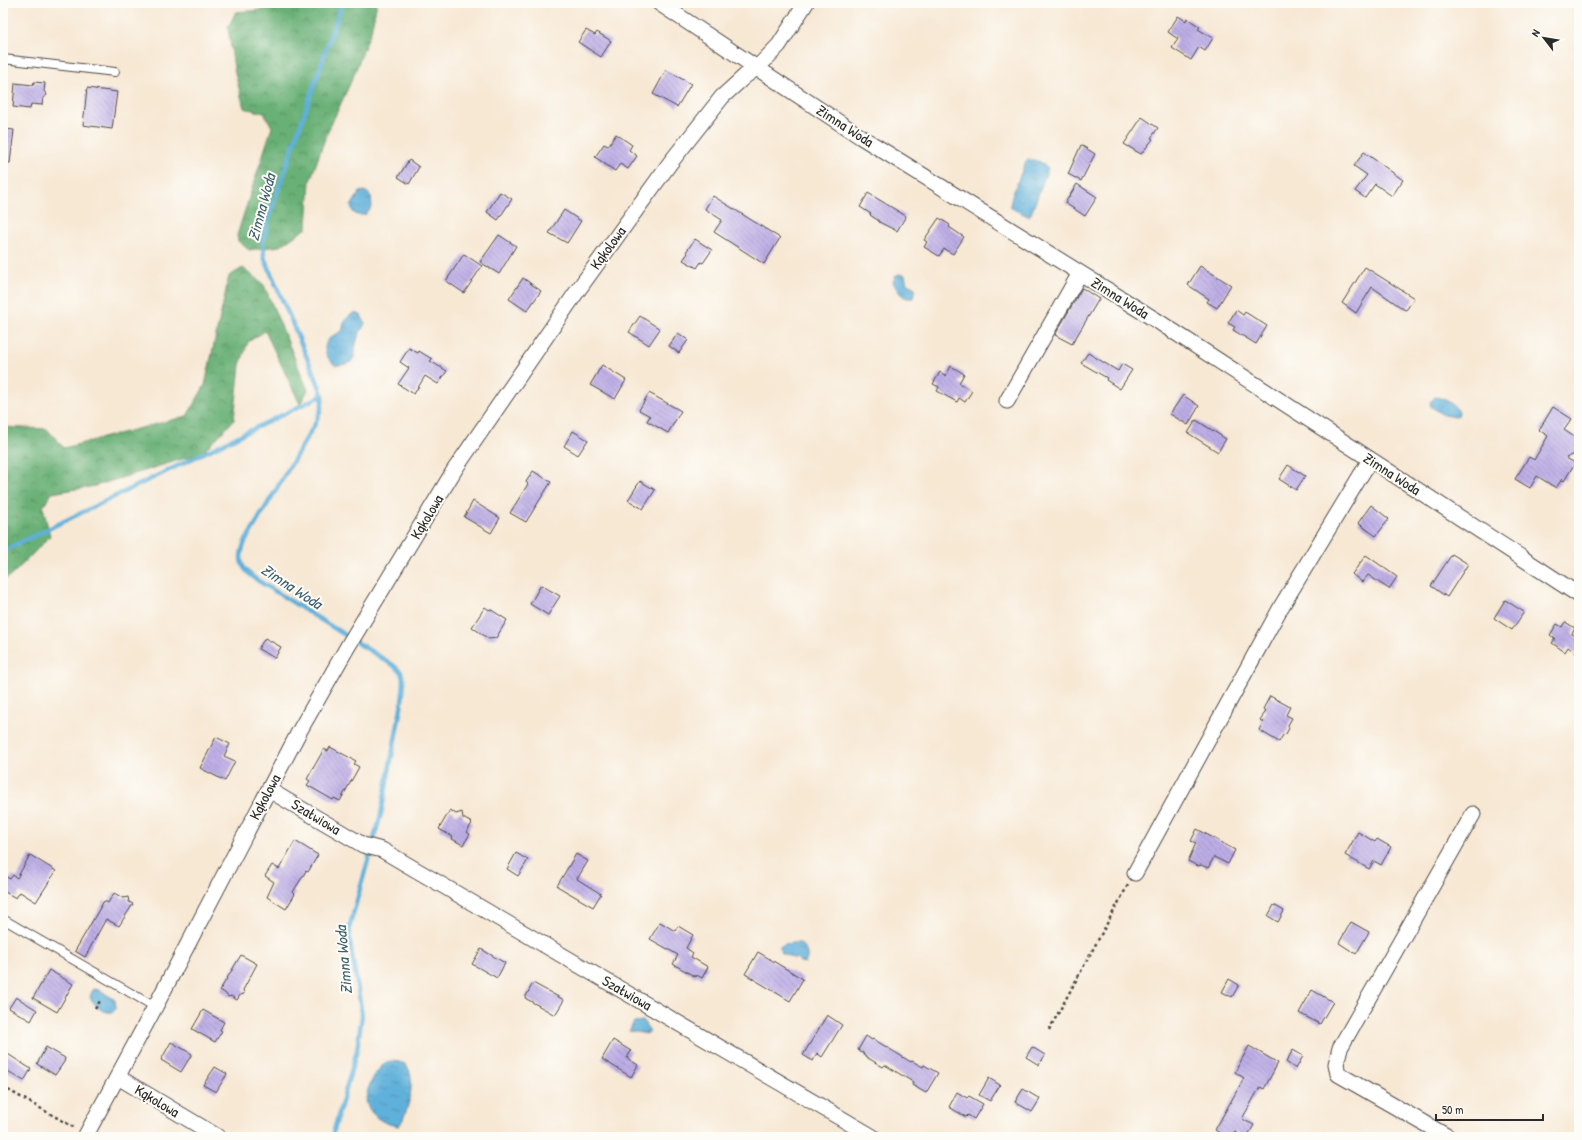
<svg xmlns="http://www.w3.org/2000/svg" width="1582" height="1140" viewBox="0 0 1582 1140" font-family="'Patrick Hand',sans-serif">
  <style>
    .forest { fill: url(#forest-crowns); stroke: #4a6e50 }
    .water { fill: url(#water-ripples); stroke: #446e82 }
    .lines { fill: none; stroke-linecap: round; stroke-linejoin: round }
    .stream { stroke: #5eb0da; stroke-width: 4.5 }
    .building { fill: url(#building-back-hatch) }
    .service-casing { stroke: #4a4744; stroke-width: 10 }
    .minor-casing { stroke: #4a4744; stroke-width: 17 }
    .path { stroke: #4a4744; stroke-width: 2.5; stroke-dasharray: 3 3; stroke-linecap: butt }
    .service { stroke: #fff; stroke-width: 8 }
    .minor { stroke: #fff; stroke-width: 15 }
    .labels { text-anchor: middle; stroke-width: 4; stroke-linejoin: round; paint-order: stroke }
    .street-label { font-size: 15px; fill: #2b2b2b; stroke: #fdfcf7 }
    .water-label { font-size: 16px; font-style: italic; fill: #3f6071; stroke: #fdfcf7 }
  </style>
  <defs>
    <pattern id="forest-crowns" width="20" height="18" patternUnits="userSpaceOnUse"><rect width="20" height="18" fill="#69b076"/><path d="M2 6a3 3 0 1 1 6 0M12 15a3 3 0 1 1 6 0" fill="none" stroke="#578f61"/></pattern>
    <pattern id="water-ripples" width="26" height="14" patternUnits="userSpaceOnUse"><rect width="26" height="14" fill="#5eb0da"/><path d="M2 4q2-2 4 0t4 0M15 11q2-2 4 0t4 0" fill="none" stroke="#4e8fb1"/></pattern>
    <pattern id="building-back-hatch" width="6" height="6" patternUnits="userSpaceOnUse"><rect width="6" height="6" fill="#bdade6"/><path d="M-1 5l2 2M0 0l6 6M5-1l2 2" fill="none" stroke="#9a8dbb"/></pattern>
  </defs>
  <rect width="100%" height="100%" fill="#fdfcf7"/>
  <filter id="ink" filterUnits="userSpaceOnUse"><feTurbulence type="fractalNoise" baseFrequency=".025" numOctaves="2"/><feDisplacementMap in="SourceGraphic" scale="8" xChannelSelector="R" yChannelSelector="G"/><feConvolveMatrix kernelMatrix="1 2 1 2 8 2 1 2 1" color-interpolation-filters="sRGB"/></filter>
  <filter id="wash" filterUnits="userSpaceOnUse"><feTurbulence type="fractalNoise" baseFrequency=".012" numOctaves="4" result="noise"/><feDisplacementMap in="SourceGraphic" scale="16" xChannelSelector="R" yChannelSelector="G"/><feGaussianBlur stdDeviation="0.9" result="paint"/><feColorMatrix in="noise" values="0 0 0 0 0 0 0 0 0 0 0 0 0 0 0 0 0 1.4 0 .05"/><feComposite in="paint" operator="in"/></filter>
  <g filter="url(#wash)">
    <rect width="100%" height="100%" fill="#f7e8d4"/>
    <path class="forest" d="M 302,3 L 377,3 L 371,31 L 353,77 L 326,136 L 310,181 L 307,228 L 280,246 L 249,250 L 238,241 L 237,235 L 272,127 L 264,113 L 244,108 L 234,69 L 228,27 L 236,12 L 297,7 Z
      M 243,268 L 264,285 L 308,390 L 300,404 L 265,331 L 248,342 L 240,365 L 234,420 L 202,453 L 95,486 L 52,493 L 43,507 L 50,536 L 13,574 L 3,581 L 3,427 L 47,429 L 64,448 L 187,416 L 205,385 L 229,276 Z"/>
    <path class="water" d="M 1028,159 C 1036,160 1043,162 1048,168 L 1031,214 L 1028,216 L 1013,209 L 1010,205 L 1013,193 L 1026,161 Z
      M 365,191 L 371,196 L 372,207 L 365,215 L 357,215 L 353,212 L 351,206 L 360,192 Z
      M 898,274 L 905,275 L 907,284 L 914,287 L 916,289 L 913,298 C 902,300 897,290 893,282 L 895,277 Z
      M 354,313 L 361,315 L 365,323 C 363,329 358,334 357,340 C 352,357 359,365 335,365 C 327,359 320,347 330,338 C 334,334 339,334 343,330 C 343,321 346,318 354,313 Z
      M 1435,397 C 1445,398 1453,404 1459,411 L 1458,416 L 1455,417 L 1443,415 L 1431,407 L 1430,402 Z
      M 790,943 L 800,943 C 806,950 810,955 805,963 L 800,962 L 796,957 L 795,959 L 781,953 L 779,948 L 782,945 Z
      M 94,989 L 100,990 L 115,1000 L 116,1008 L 113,1012 C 101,1013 96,1007 90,997 L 92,991 Z
      M 643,1021 L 650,1031 L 648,1034 L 629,1031 L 634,1022 Z
      M 396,1061 C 398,1062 403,1063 405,1064 C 418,1075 408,1114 399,1126 C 386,1125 372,1118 367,1104 C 363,1093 376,1069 386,1063 C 389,1062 393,1062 396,1061 Z"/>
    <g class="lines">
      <path class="stream" d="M 3,551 L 323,395
        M 332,1137 L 357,1050 L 362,1015 L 349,936 L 350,925 L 381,814 L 402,702 L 404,682 L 401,672 L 393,665 L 257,580 C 241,569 237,560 245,542 L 315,424 C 321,411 325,402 320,388 L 264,257 L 263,243 L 269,217 L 342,3"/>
    </g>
    <g id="blocks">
      <path class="building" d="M 1178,16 L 1186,21 L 1187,18 L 1200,27 L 1198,29 L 1213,38 L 1205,51 L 1199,47 L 1191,60 L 1172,48 L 1178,39 L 1168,32 Z
        M 586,30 L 595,35 L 597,32 L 611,41 L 601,57 L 578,42 Z
        M 666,70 L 691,84 L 677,107 L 653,94 Z
        M 34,82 L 45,83 L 44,91 L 47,95 L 43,98 L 42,105 L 31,104 L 30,109 L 13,107 L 15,83 L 33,85 Z
        M 87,88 L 117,92 L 112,129 L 83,125 Z
        M 1142,117 L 1158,128 L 1151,138 L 1153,139 L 1141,154 L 1124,144 Z
        M 3,129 L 14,130 L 10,163 L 3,162 Z
        M 616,134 L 632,145 L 629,150 L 637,156 L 628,169 L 620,164 L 615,171 L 595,157 L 604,144 L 608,146 Z
        M 1081,145 L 1095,154 L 1081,181 L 1068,174 Z
        M 1364,152 L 1403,180 L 1392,196 L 1375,184 L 1365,198 L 1355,191 L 1367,175 L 1354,166 Z
        M 409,160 L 419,167 L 409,184 L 398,177 Z
        M 1077,184 L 1097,197 L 1085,216 L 1065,203 Z
        M 500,192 L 512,199 L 498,220 L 487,212 Z
        M 868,193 L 906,216 L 897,231 L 879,222 L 879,221 L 870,215 L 871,214 L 860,207 Z
        M 713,196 L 780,238 L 764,264 L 714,232 L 722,220 L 705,209 Z
        M 564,210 L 581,221 L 567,243 L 549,233 Z
        M 939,218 L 950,225 L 949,227 L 964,237 L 953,254 L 944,249 L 939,256 L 924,247 L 927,242 L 924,240 Z
        M 499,235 L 516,246 L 499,274 L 480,262 Z
        M 695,239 L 712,250 L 703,263 L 701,262 L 697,268 L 683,260 L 688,253 L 686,252 Z
        M 464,254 L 482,266 L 464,293 L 446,281 Z
        M 1200,266 L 1231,285 L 1217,308 L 1207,302 L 1209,299 L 1188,285 Z
        M 1365,267 L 1414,298 L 1407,309 L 1405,310 L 1372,287 L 1356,313 L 1342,303 Z
        M 523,278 L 541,291 L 527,311 L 509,299 Z
        M 1082,288 L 1099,299 L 1072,344 L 1055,335 Z
        M 1236,310 L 1243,315 L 1245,312 L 1267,326 L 1256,344 L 1233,330 L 1235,327 L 1228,323 Z
        M 640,316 L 660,329 L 649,345 L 629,332 Z
        M 678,333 L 688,340 L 679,353 L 669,346 Z
        M 409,348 L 418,353 L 419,351 L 432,359 L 430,361 L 447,371 L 438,384 L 425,376 L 414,394 L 398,384 L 409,368 L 400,362 Z
        M 1088,353 L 1118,371 L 1122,364 L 1132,370 L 1120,389 L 1106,380 L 1107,378 L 1081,363 Z
        M 602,365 L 626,380 L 615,399 L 590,385 Z
        M 951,366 L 964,374 L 959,383 L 972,391 L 965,402 L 959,398 L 957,402 L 937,391 L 939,387 L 933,384 L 940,372 L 946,376 Z
        M 649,393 L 681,411 L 668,433 L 647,421 L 650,416 L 639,410 Z
        M 1183,395 L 1199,406 L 1188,425 L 1170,414 Z
        M 1553,407 L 1572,419 L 1564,430 L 1579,440 L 1579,452 L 1566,458 L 1575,463 L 1564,481 L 1562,479 L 1556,488 L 1537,476 L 1530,488 L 1515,479 L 1529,457 L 1534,460 L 1548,436 L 1539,430 Z
        M 1196,420 L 1226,439 L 1218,452 L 1188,433 Z
        M 573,431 L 588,440 L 578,455 L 564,446 Z
        M 1288,465 L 1305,476 L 1296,490 L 1279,479 Z
        M 533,471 L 551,482 L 526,522 L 510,513 L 528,484 L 526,482 Z
        M 640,481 L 655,490 L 643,509 L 628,500 Z
        M 473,501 L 500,518 L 491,533 L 464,517 Z
        M 1371,505 L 1389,519 L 1376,536 L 1358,523 Z
        M 1452,554 L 1468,564 L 1447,597 L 1431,586 Z
        M 1366,555 L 1397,577 L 1389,589 L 1368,575 L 1362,582 L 1352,574 Z
        M 541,585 L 560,596 L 548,615 L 530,604 Z
        M 1505,600 L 1524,612 L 1512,630 L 1494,618 Z
        M 485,607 L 489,610 L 490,609 L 507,620 L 496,638 L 489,639 L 472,627 Z
        M 1565,622 L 1575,628 L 1572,634 L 1579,638 L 1579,655 L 1568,647 L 1565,652 L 1552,643 L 1555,639 L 1550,635 L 1557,624 L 1562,627 Z
        M 265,638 L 281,647 L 275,658 L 258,649 Z
        M 1270,696 L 1290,707 L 1286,715 L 1292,718 L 1288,725 L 1289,728 L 1286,734 L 1283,735 L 1279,742 L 1259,730 L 1263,722 L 1260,720 L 1266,711 L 1263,709 Z
        M 216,737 L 230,744 L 224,756 L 235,761 L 225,781 L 200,768 Z
        M 330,747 L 356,761 L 354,764 L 359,767 L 340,801 L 334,798 L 333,800 L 307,785 L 310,781 L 307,779 L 324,749 L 328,751 Z
        M 450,810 L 456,814 L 462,812 L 463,818 L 472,823 L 467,832 L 470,834 L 463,845 L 452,839 L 453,837 L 439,829 Z
        M 1197,829 L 1235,850 L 1228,864 L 1214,857 L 1208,868 L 1201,865 L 1198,866 L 1188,861 L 1196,843 L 1191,841 Z
        M 1358,832 L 1375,842 L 1377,839 L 1391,847 L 1381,865 L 1374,861 L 1369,869 L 1345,855 Z
        M 295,841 L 318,855 L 308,872 L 306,871 L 293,892 L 295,894 L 286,909 L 267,897 L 274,882 L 265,876 L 272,865 L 279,869 Z
        M 516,853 L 528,860 L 518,876 L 507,869 Z
        M 576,854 L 588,861 L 577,879 L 601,894 L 593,907 L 557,886 Z
        M 30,855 L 56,871 L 36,902 L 20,892 L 16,898 L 3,891 L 3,875 L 10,879 L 13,875 L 17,878 Z
        M 114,893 L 123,898 L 128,897 L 129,902 L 133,904 L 119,926 L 106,919 L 85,957 L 75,951 L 104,901 L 108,903 Z
        M 1274,905 L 1284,911 L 1278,922 L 1268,916 Z
        M 660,922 L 675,931 L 678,926 L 693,935 L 686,948 L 693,953 L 691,957 L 708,967 L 702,978 L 697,975 L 696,977 L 673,964 L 678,955 L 650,939 Z
        M 1351,922 L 1369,932 L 1356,954 L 1339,943 Z
        M 481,949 L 505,963 L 497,978 L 472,964 Z
        M 758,952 L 803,979 L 790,1001 L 745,974 Z
        M 241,955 L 257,964 L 243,990 L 244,994 L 240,995 L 237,1000 L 231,996 L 228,997 L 226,994 L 220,990 Z
        M 49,970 L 73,984 L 57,1012 L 33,998 Z
        M 1229,979 L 1239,985 L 1232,997 L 1222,992 Z
        M 533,983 L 564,1000 L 555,1015 L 525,998 Z
        M 1312,990 L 1333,1002 L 1320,1024 L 1299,1013 Z
        M 16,997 L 37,1010 L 31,1021 L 9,1008 Z
        M 203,1010 L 224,1022 L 220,1030 L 222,1031 L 215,1042 L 192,1029 Z
        M 827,1015 L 842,1025 L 822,1057 L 817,1053 L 813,1061 L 803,1055 Z
        M 866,1036 L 872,1040 L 873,1039 L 911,1062 L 912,1061 L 923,1067 L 924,1065 L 938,1073 L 926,1093 L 912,1085 L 913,1082 L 885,1065 L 883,1067 L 863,1055 L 864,1053 L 858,1050 Z
        M 613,1040 L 631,1051 L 627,1058 L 638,1065 L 631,1077 L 602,1059 Z
        M 171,1042 L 192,1054 L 181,1072 L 161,1060 Z
        M 1249,1046 L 1278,1063 L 1264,1089 L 1260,1087 L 1242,1119 L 1254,1125 L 1247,1137 L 1244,1137 L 1235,1132 L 1232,1137 L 1227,1137 L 1215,1130 L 1244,1078 L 1235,1072 Z
        M 46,1047 L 65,1058 L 64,1062 L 55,1075 L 37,1064 Z
        M 1032,1047 L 1045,1055 L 1039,1065 L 1026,1057 Z
        M 1293,1050 L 1303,1056 L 1296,1069 L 1286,1062 Z
        M 3,1051 L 31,1069 L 24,1081 L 3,1068 Z
        M 215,1067 L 227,1074 L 216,1092 L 203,1085 Z
        M 989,1078 L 1000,1085 L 990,1101 L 979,1095 Z
        M 1023,1089 L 1040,1099 L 1032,1112 L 1015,1102 Z
        M 957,1092 L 967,1098 L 969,1096 L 983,1104 L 974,1119 L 968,1115 L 966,1117 L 949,1107 Z"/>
    </g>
  </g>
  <g filter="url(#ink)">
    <use href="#blocks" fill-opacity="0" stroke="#4a4744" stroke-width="1"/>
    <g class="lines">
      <g class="service-casing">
        <path id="service" d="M 3,59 L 115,72
          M 3,919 L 155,1007"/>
      </g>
      <g class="minor-casing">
        <path id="minor" d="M 659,3 L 861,137 L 1159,322 L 1579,595
          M 1007,401 L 1080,273
          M 269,790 L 363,845 L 382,850 L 873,1137
          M 1135,873 L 1281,607 L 1370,460
          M 118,1077 L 218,1137
          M 85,1137 L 155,1007 L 300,730 L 348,646 L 455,469 L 578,290 L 670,163 L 722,97 L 745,76 L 758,67 L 779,45 L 806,3
          M 1448,1137 L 1338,1074 L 1336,1064 L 1340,1048 L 1473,814"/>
      </g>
      <path class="path" d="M 95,1009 L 100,1001
        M 1049,1030 L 1128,885
        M 3,1087 L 75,1128"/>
      <use href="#service" class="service"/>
      <use href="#minor" class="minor"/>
    </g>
  </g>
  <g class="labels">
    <g class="street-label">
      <text transform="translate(845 126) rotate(33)" y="5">Zimna Woda</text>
      <text transform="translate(608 248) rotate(-54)" y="5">Kąkolowa</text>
      <text transform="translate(1120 298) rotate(32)" y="5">Zimna Woda</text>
      <text transform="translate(1392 474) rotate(33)" y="5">Zimna Woda</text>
      <text transform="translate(427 517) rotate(-59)" y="5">Kąkolowa</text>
      <text transform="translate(265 797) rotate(-62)" y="5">Kąkolowa</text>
      <text transform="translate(316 817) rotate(31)" y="5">Szałwiowa</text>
      <text transform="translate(627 993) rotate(30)" y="5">Szałwiowa</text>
      <text transform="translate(157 1101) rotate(31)" y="5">Kąkolowa</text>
    </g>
    <g class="water-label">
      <text transform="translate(261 207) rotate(-75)" y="6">Zimna Woda</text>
      <text transform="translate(292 586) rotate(33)" y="6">Zimna Woda</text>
      <text transform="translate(343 960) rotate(-95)" y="6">Zimna Woda</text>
    </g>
  </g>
  <rect width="1582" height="1140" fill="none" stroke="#fdfcf7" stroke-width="16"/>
  <g transform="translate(1544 38) rotate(301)" stroke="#fdfcf7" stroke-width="3" paint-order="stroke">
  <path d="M0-3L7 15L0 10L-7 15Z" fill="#2b2b2b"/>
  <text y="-6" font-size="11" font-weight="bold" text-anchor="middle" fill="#2b2b2b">N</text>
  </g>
  <path d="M1436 1114v6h107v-6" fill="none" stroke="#2b2b2b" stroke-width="2"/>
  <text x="1442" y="1114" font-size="12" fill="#2b2b2b" stroke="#fdfcf7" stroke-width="3" paint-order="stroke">50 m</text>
</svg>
